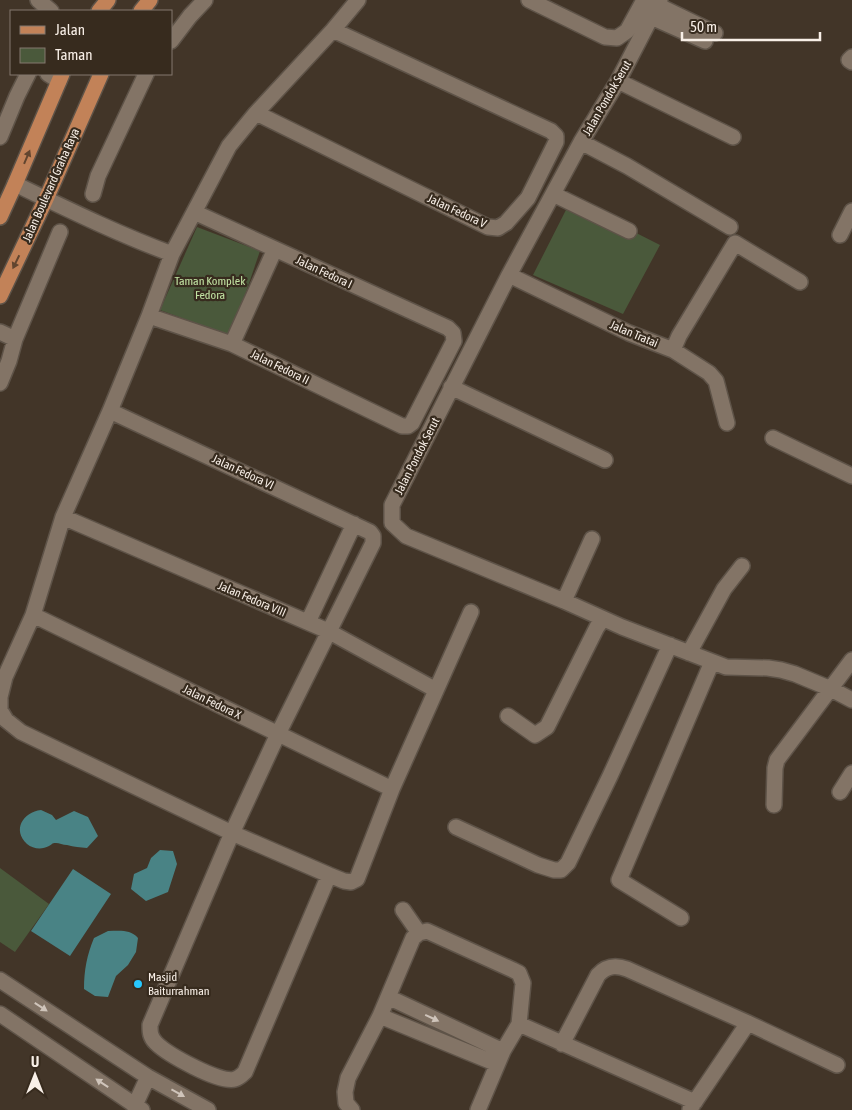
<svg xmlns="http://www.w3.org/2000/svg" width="852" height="1110" viewBox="0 0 852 1110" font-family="'Asap Condensed',sans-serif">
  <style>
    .green { fill: #4a593b }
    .water { fill: #498385 }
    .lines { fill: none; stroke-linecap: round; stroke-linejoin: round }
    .minor-casing { stroke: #5e5348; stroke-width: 18 }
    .major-casing { stroke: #5e5348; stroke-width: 18 }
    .minor { stroke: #837466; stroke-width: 15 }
    .major { stroke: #c28258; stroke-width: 15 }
    .oneway { fill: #61452f }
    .oneway2 { fill: #cfc4ba }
    .poi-dot { fill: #27c8ff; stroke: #372b1e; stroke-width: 2 }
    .labels { text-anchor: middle; stroke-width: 4.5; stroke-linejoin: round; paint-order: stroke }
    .street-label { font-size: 12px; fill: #f8efe7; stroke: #372b1e }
    .park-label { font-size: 12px; fill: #c2e3a3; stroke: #372b1e }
    .poi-label { font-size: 12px; fill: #f8efe7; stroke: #372b1e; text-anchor: start }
  </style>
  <rect width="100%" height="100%" fill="#423528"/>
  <path class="green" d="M 571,200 L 660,245 L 623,314 L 533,275 Z
    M 197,227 L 260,251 L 231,336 L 160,310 Z
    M 0,868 L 49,904 L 15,952 L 0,942 Z"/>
  <path class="water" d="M 41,810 L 52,815 L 56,820 L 74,811 L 88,817 L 98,836 L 87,848 C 80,847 74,847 67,845 C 63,845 59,843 56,843 C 51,843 53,844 49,846 C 42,850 33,849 27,844 C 12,830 23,812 41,810 Z
    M 160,850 L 173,851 L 177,864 L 168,892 L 146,901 L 131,889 L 134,874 L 147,868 L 151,858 Z
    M 73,869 L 111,894 L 70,956 L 31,931 Z
    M 108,931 C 120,931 130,929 138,938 L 136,952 L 128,965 L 116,976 L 108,997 L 95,996 L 84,989 C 84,970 87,955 94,938 Z"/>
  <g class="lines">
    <g class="minor-casing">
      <path id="minor" d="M 38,0 L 51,11
        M 358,0 L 333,30 L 256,113 L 229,146 L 172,254 L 149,316 L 110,411 L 63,517 L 33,615 L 5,677 L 0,697 L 0,710 L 6,720 L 21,732 L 232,833 L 329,875 L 344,881 L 351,882 L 357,879 L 392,789 L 471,612
        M 529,0 L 605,37 L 617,38 L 627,31 L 644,0
        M 660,0 L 618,81 L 581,142 L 509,275 L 392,505 L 392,523 L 406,536 L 564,601 L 622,627 L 726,667 L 768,668 L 781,670 L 795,674 L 831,689 L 852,700
        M 657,5 L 715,33
        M 651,17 L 705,41
        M 171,41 L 190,16 L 205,0
        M 852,57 L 849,60 L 852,62
        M 48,74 L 59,81
        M 618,81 L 733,137
        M 256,113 L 488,227 L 498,228 L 506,223 L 528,198 L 556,142 L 556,136 L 551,131 L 333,30
        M 0,137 L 17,96 L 28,74
        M 581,142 L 627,166 L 730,227
        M 15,184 C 67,209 118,234 172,254
        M 93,194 L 98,176 L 146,74
        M 553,194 L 629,231
        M 840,235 L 852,211
        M 509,275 L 629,333 L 673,350 L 709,373 L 716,381 L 727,423
        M 149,316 L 232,344 L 402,426 L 408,426 L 412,423 L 454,341 L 453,333 L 448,328 L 194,212
        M 0,332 L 15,339
        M 232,344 L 275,249
        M 673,350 L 679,336 L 735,243 L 800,282
        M 0,383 L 9,361 L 15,339 L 60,232
        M 451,387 L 605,460
        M 110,411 L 370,532 L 373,536 L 373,543 L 278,734 L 232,833 L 150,1025 C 150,1032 150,1037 156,1043 C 167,1054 220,1084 235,1079 C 239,1078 242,1075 245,1072 L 329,875
        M 773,438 L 852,476
        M 63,517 L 328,631 L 436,690
        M 564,601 L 592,539
        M 33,615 L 392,789
        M 308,622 L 354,524
        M 689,653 L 724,589 L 742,566
        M 508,716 L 535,735 L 547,727 L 597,627 L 603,619
        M 840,792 L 852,773
        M 774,805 L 775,768 L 777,760 L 852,660
        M 456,827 L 538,865 L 554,870 L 561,870 L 568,863 L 610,776 L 670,645
        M 403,910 L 419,933
        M 681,918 L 619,880 L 712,662
        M 0,980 L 148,1077 L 208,1110
        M 388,997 L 503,1051
        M 0,1014 L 142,1110
        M 380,1016 L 497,1064
        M 519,1024 L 695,1102
        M 562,1044 L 598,975 C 607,965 616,965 627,969 L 748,1023 L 837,1065
        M 690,1109 L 748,1023
        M 135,1110 L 135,1105 L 148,1077
        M 352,1110 L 346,1103 L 345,1092 L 348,1078 L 380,1016 L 413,938 L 419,933 L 427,931 L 513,970 L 519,973 L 523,983 L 519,1024 L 503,1051 L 478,1110"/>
    </g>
    <g class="major-casing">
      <path id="major" d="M 99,11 L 108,0
        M 141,11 L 150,0
        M 0,217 L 15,184 L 62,74
        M 0,296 L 46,199 L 101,74"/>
    </g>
    <use href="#minor" class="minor"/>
    <use href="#major" class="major"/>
  </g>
  <defs><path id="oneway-solid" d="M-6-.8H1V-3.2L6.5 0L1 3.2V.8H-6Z" transform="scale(1.25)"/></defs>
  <g class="oneway">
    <use href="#oneway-solid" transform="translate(27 157) rotate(-67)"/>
    <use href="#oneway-solid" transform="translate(16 262) rotate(116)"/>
  </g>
  <g class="oneway2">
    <use href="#oneway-solid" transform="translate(41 1007) rotate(33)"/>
    <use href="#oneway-solid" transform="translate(432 1018) rotate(25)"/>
    <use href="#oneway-solid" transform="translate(102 1083) rotate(-146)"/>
    <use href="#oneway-solid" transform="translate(178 1093) rotate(29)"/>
  </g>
  <circle class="poi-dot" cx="138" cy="984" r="5"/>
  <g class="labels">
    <g class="street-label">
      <text transform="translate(607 98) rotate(-60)" y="4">Jalan Pondok Serut</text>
      <text transform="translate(51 185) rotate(-66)" y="4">Jalan Boulevard Graha Raya</text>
      <text transform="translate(457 211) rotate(25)" y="4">Jalan Fedora V</text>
      <text transform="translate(324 272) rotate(25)" y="4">Jalan Fedora I</text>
      <text transform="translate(634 334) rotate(23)" y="4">Jalan Tratai</text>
      <text transform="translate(280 367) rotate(26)" y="4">Jalan Fedora II</text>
      <text transform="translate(417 456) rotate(-63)" y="4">Jalan Pondok Serut</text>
      <text transform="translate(243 472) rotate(25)" y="4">Jalan Fedora VI</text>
      <text transform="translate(252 599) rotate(23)" y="4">Jalan Fedora VIII</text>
      <text transform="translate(212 702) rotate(26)" y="4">Jalan Fedora X</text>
    </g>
    <g class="park-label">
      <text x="210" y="285">Taman Komplek<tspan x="210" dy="14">Fedora</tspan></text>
    </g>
    <g class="poi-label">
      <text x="148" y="981">Masjid<tspan x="148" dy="14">Baiturrahman</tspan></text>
    </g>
  </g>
  <rect x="10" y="10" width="162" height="65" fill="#372b1e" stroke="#84796e"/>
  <rect x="20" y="26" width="25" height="8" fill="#c28258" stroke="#84796e"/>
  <text x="55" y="35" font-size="15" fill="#f8efe7">Jalan</text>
  <rect x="20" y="48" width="25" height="15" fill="#4a593b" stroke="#84796e"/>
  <text x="55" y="60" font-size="15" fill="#f8efe7">Taman</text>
  <g transform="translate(35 1075)" stroke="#372b1e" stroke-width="4" paint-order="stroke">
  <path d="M0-4L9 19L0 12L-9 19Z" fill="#f8efe7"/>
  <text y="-8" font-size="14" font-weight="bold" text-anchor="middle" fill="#f8efe7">U</text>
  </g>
  <path d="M682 32v8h138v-8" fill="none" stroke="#f8efe7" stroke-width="2.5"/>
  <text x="690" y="32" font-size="15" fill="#f8efe7" stroke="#372b1e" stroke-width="4" paint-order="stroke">50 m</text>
</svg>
